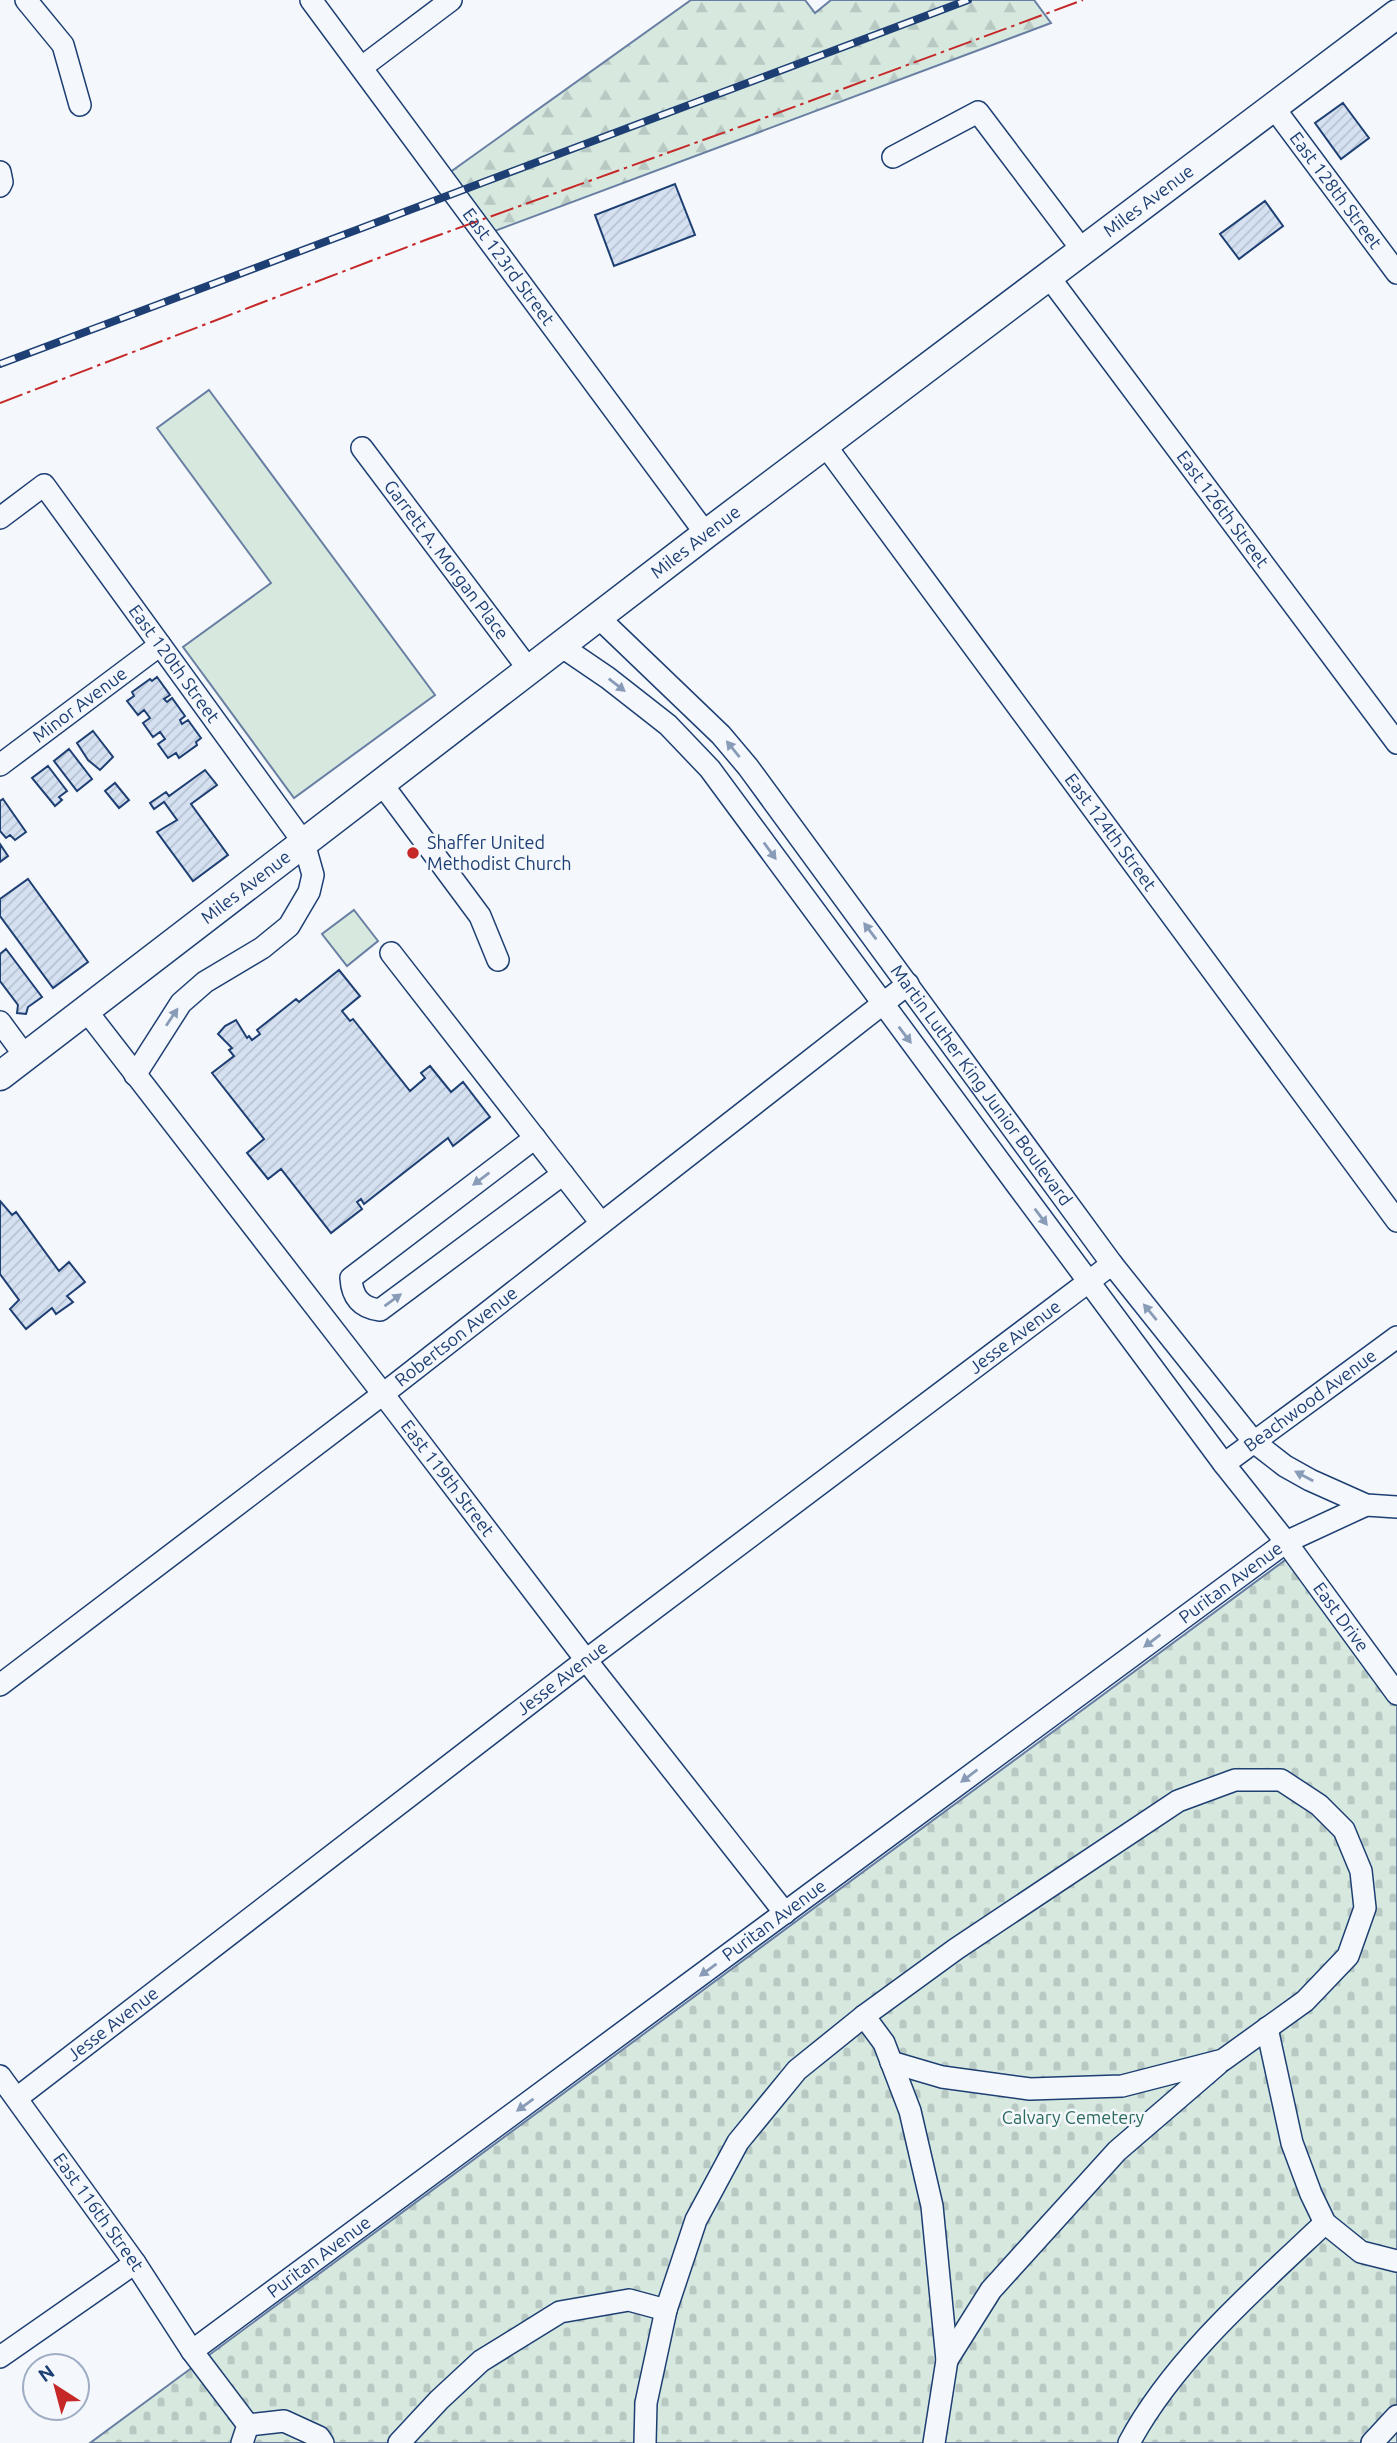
<svg xmlns="http://www.w3.org/2000/svg" width="1397" height="2443" viewBox="0 0 1397 2443" font-family="Ubuntu,sans-serif">
  <style>
    .green { fill: #d7e8df; stroke: #687fa3; stroke-width: 2 }
    .forest { fill: url(#forest-firs); stroke: #687fa3; stroke-width: 2 }
    .cemetery { fill: url(#cemetery-stones); stroke: #687fa3; stroke-width: 2 }
    .building { fill: url(#building-hatch); stroke: #1d3f73; stroke-width: 2 }
    .lines { fill: none; stroke-linecap: round; stroke-linejoin: round }
    .minor-casing { stroke: #1d3f73; stroke-width: 24 }
    .major-casing { stroke: #1d3f73; stroke-width: 31 }
    .minor { stroke: #f4f7fb; stroke-width: 21 }
    .major { stroke: #f4f7fb; stroke-width: 28 }
    .rail-casing { stroke: #1d3f73; stroke-width: 8 }
    .rail { stroke: #f4f7fb; stroke-width: 5; stroke-dasharray: 16; stroke-linecap: butt }
    .power { stroke: #c62828; stroke-width: 2; stroke-dasharray: 24 5 3.5 5; stroke-linecap: butt }
    .oneway { fill: #889bb7 }
    .poi-dot { fill: #c62828; stroke: #f4f7fb; stroke-width: 2.5 }
    .labels { text-anchor: middle; stroke-width: 5; stroke-linejoin: round; paint-order: stroke }
    .street-label { font-size: 18px; fill: #1d3f73; stroke: #f4f7fb }
    .poi-label { font-size: 18px; fill: #1d3f73; stroke: #f4f7fb; text-anchor: start }
    .park-label { font-size: 18px; fill: #2c6c60; stroke: #f4f7fb }
  </style>
  <defs>
    <pattern id="forest-firs" width="22" height="20" patternUnits="userSpaceOnUse" patternTransform="scale(1.75)"><rect width="22" height="20" fill="#d7e8df"/><path d="M5 1l3.5 6h-7zM16 11l3.5 6h-7z" fill="#b8c8c3"/></pattern>
    <pattern id="cemetery-stones" width="16" height="16" patternUnits="userSpaceOnUse" patternTransform="scale(1.75)"><rect width="16" height="16" fill="#d7e8df"/><path d="M2 7V4a2 2 0 0 1 4 0v3zM10 15v-3a2 2 0 0 1 4 0v3z" fill="#b8c8c3"/></pattern>
    <pattern id="building-hatch" width="6" height="6" patternUnits="userSpaceOnUse" patternTransform="scale(1.75)"><rect width="6" height="6" fill="#d5e0f0"/><path d="M-1 1l2-2M0 6l6-6M5 7l2-2" fill="none" stroke="#b6c1d1"/></pattern>
  </defs>
  <rect width="100%" height="100%" fill="#f4f7fb"/>
  <path class="green" d="M 209,390 L 435,695 L 294,798 L 183,647 L 271,583 L 157,428 Z
    M 354,910 L 378,941 L 347,966 L 322,934 Z"/>
  <path class="forest" d="M 691,0 L 805,0 L 815,13 L 831,0 L 1034,0 L 1051,23 L 484,235 L 442,178 Z"/>
  <path class="cemetery" d="M 1288,1558 L 1397,1704 L 1397,2443 L 90,2443 Z"/>
  <path class="building" d="M 1343,103 L 1369,138 L 1341,159 L 1315,123 Z
    M 675,184 L 695,235 L 614,266 L 595,215 Z
    M 1265,201 L 1283,226 L 1239,259 L 1220,234 Z
    M 157,677 L 170,695 L 164,699 L 167,702 L 172,698 L 185,716 L 180,720 L 182,724 L 188,720 L 201,738 L 196,742 L 197,745 L 179,758 L 176,753 L 168,758 L 158,744 L 165,739 L 160,732 L 153,737 L 143,723 L 150,718 L 144,710 L 138,715 L 127,701 L 134,696 L 132,692 L 150,679 L 152,681 Z
    M 93,731 L 113,757 L 100,770 L 88,760 L 77,743 Z
    M 69,749 L 92,779 L 77,791 L 54,761 Z
    M 48,766 L 67,791 L 59,797 L 62,800 L 55,806 L 32,778 Z
    M 205,770 L 217,785 L 191,804 L 228,855 L 193,881 L 157,832 L 177,820 L 164,802 L 154,809 L 150,803 L 166,792 L 169,796 Z
    M 115,783 L 129,800 L 119,808 L 105,791 Z
    M 3,799 L 26,832 L 15,840 L 10,835 L 6,838 L 0,831 L 0,801 Z
    M 0,844 L 8,856 L 0,862 Z
    M 28,879 L 88,962 L 53,988 L 0,916 L 0,899 Z
    M 6,949 L 42,997 L 28,1007 L 26,1014 L 17,1013 L 18,1005 L 0,981 L 0,954 Z
    M 339,970 L 360,996 L 342,1011 L 350,1021 L 353,1019 L 410,1091 L 425,1078 L 421,1073 L 430,1066 L 451,1092 L 463,1082 L 490,1117 L 453,1146 L 448,1138 L 364,1204 L 361,1199 L 357,1202 L 362,1209 L 331,1233 L 281,1169 L 268,1179 L 247,1153 L 264,1139 L 212,1073 L 234,1056 L 229,1050 L 232,1048 L 218,1034 L 225,1026 L 236,1020 L 247,1038 L 249,1036 L 252,1040 L 260,1034 L 257,1030 L 296,999 L 299,1002 Z
    M 0,1201 L 12,1215 L 16,1212 L 59,1271 L 69,1262 L 85,1282 L 67,1296 L 73,1302 L 56,1314 L 52,1308 L 26,1329 L 10,1309 L 19,1300 L 0,1274 Z"/>
  <g class="lines">
    <g class="minor-casing">
      <g id="minor">
        <path d="M 26,0 L 63,45 L 80,105"/>
        <path id="s1" d="M 311,0 L 706,534"/>
        <path d="M 362,67 L 451,0"/>
        <path id="s2" d="M 1274,108 L 1397,273"/>
        <path d="M 893,157 L 978,112 L 1083,251"/>
        <path d="M 0,172 L 2,182 L 0,186"/>
        <path id="s3" d="M 1049,277 L 1397,743"/>
        <path id="s4" d="M 825,445 L 1397,1221"/>
        <path id="s5" d="M 362,448 L 530,671"/>
        <path id="s6" d="M 0,518 L 44,485 L 304,843 L 313,875 L 309,892 L 289,926 L 262,948 L 205,982 L 181,1003 L 135,1075"/>
        <path id="s7" d="M 598,617 L 721,735 L 748,767 L 1112,1264 L 1254,1442 L 1285,1466 L 1310,1480 L 1366,1505 L 1397,1507"/>
        <path id="s8" d="M 561,646 L 608,678 L 668,725 L 710,769 L 1017,1185 L 1224,1464 L 1286,1542 L 1397,1694"/>
        <path id="s9" d="M 0,765 L 160,645"/>
        <path d="M 382,784 L 480,916 L 498,960"/>
        <path d="M 391,953 L 601,1223"/>
        <path id="s10" d="M 85,1009 L 383,1394 L 586,1660 L 785,1913"/>
        <path d="M 0,1022 L 25,1056"/>
        <path d="M 535,1138 L 351,1278 C 352,1297 361,1308 380,1310 L 563,1174"/>
        <path id="s11" d="M 1224,1464 L 1397,1337"/>
        <path id="s12" d="M 0,1685 L 383,1394 L 908,984"/>
        <path d="M 864,2016 L 884,2043 L 910,2111 L 932,2206 L 947,2360 L 934,2443"/>
        <path d="M 1267,2028 L 1292,2143 L 1311,2194 L 1325,2223 L 1361,2252 L 1397,2261"/>
        <path id="s13" d="M 0,2076 L 135,2263 L 192,2351 L 248,2425 L 242,2443"/>
        <path id="s14" d="M 17,2098 L 586,1660 L 1112,1264"/>
        <path id="s15" d="M 192,2351 L 1286,1542 L 1366,1505"/>
        <path d="M 0,2357 L 135,2263"/>
        <path d="M 947,2360 L 991,2290 L 1117,2151 L 1218,2064"/>
        <path d="M 248,2425 L 284,2421 L 319,2437 L 323,2443"/>
        <path d="M 399,2443 L 439,2400 L 481,2361 L 560,2312 L 629,2300 L 666,2310"/>
        <path d="M 645,2443 L 646,2403 L 666,2310 L 696,2220 L 738,2142 L 797,2070 L 864,2016 L 956,1949 L 1178,1801 L 1235,1780 L 1281,1780 L 1319,1805 L 1344,1830 L 1361,1871 L 1365,1908 L 1348,1956 L 1305,2001 L 1223,2060 L 1122,2086 L 1030,2089 L 942,2077 L 891,2062"/>
        <path d="M 1129,2443 C 1173,2360 1257,2287 1325,2223"/>
        <path d="M 1372,2443 L 1397,2416"/>
      </g>
    </g>
    <g class="major-casing">
      <g id="major">
        <path id="s16" d="M 0,1076 L 706,534 L 1397,14"/>
      </g>
    </g>
    <use href="#minor" class="minor"/>
    <use href="#major" class="major"/>
    <g class="rail-casing">
      <path id="rail" d="M 0,364 L 968,0"/>
    </g>
    <use href="#rail" class="rail"/>
    <path class="power" d="M 0,403 L 428,239 L 756,121 L 1083,0"/>
  </g>
  <defs><path id="oneway-solid" d="M-6-.8H1V-3.2L6.5 0L1 3.2V.8H-6Z" transform="scale(1.75)"/></defs>
  <g class="oneway">
    <use href="#oneway-solid" transform="translate(617 685) rotate(38)"/>
    <use href="#oneway-solid" transform="translate(733 749) rotate(-129)"/>
    <use href="#oneway-solid" transform="translate(770 851) rotate(54)"/>
    <use href="#oneway-solid" transform="translate(870 931) rotate(-127)"/>
    <use href="#oneway-solid" transform="translate(172 1017) rotate(-56)"/>
    <use href="#oneway-solid" transform="translate(905 1035) rotate(53)"/>
    <use href="#oneway-solid" transform="translate(481 1179) rotate(143)"/>
    <use href="#oneway-solid" transform="translate(1041 1217) rotate(53)"/>
    <use href="#oneway-solid" transform="translate(393 1300) rotate(-36)"/>
    <use href="#oneway-solid" transform="translate(1150 1312) rotate(-129)"/>
    <use href="#oneway-solid" transform="translate(1304 1476) rotate(-152)"/>
    <use href="#oneway-solid" transform="translate(1152 1641) rotate(143)"/>
    <use href="#oneway-solid" transform="translate(969 1776) rotate(143)"/>
    <use href="#oneway-solid" transform="translate(708 1970) rotate(144)"/>
    <use href="#oneway-solid" transform="translate(525 2105) rotate(144)"/>
  </g>
  <circle class="poi-dot" cx="413" cy="853" r="7"/>
  <g class="labels">
    <g class="street-label">
      <text dy="6" stroke="none"><textPath href="#s2" startOffset="103">East 128th Street</textPath></text>
      <text dy="6" stroke="none"><textPath href="#s16" startOffset="1444">Miles Avenue</textPath></text>
      <text dy="6" stroke="none"><textPath href="#s1" startOffset="332">East 123rd Street</textPath></text>
      <text dy="6" stroke="none"><textPath href="#s3" startOffset="290">East 126th Street</textPath></text>
      <text dy="6" stroke="none"><textPath href="#s16" startOffset="877">Miles Avenue</textPath></text>
      <text dy="6" stroke="none"><textPath href="#s5" startOffset="140">Garrett A. Morgan Place</textPath></text>
      <text dy="6" stroke="none"><textPath href="#s6" startOffset="276">East 120th Street</textPath></text>
      <text dy="6" stroke="none"><textPath href="#s9" startOffset="100">Minor Avenue</textPath></text>
      <text dy="6" stroke="none"><textPath href="#s4" startOffset="481">East 124th Street</textPath></text>
      <text dy="6" stroke="none"><textPath href="#s16" startOffset="310">Miles Avenue</textPath></text>
      <text dy="6" stroke="none"><textPath href="#s7" startOffset="607">Martin Luther King Junior Boulevard</textPath></text>
      <text dy="6" stroke="none"><textPath href="#s12" startOffset="574">Robertson Avenue</textPath></text>
      <text dy="6" stroke="none"><textPath href="#s14" startOffset="1255">Jesse Avenue</textPath></text>
      <text dy="6" stroke="none"><textPath href="#s11" startOffset="107">Beachwood Avenue</textPath></text>
      <text dy="6" stroke="none"><textPath href="#s10" startOffset="593">East 119th Street</textPath></text>
      <text dy="6" stroke="none"><textPath href="#s15" startOffset="1292">Puritan Avenue</textPath></text>
      <text dy="6" stroke="none"><textPath href="#s8" startOffset="1251">East Drive</textPath></text>
      <text dy="6" stroke="none"><textPath href="#s14" startOffset="688">Jesse Avenue</textPath></text>
      <text dy="6" stroke="none"><textPath href="#s15" startOffset="724">Puritan Avenue</textPath></text>
      <text dy="6" stroke="none"><textPath href="#s14" startOffset="121">Jesse Avenue</textPath></text>
      <text dy="6" stroke="none"><textPath href="#s13" startOffset="168">East 116th Street</textPath></text>
      <text dy="6" stroke="none"><textPath href="#s15" startOffset="158">Puritan Avenue</textPath></text>
    </g>
    <g class="poi-label">
      <text x="427" y="849">Shaffer United<tspan x="427" dy="21">Methodist Church</tspan></text>
    </g>
    <g class="park-label">
      <text x="1073" y="2124">Calvary Cemetery</text>
    </g>
  </g>
  <g transform="translate(56 2387) rotate(324)"><circle r="33" fill="#f4f7fb" stroke="#9eadc5" stroke-width="2"/>
  <path d="M0-5L12 26L0 18L-12 26Z" fill="#c62828"/>
  <text y="-10" font-size="19" font-weight="bold" text-anchor="middle" fill="#1d3f73">N</text>
  </g>
</svg>
